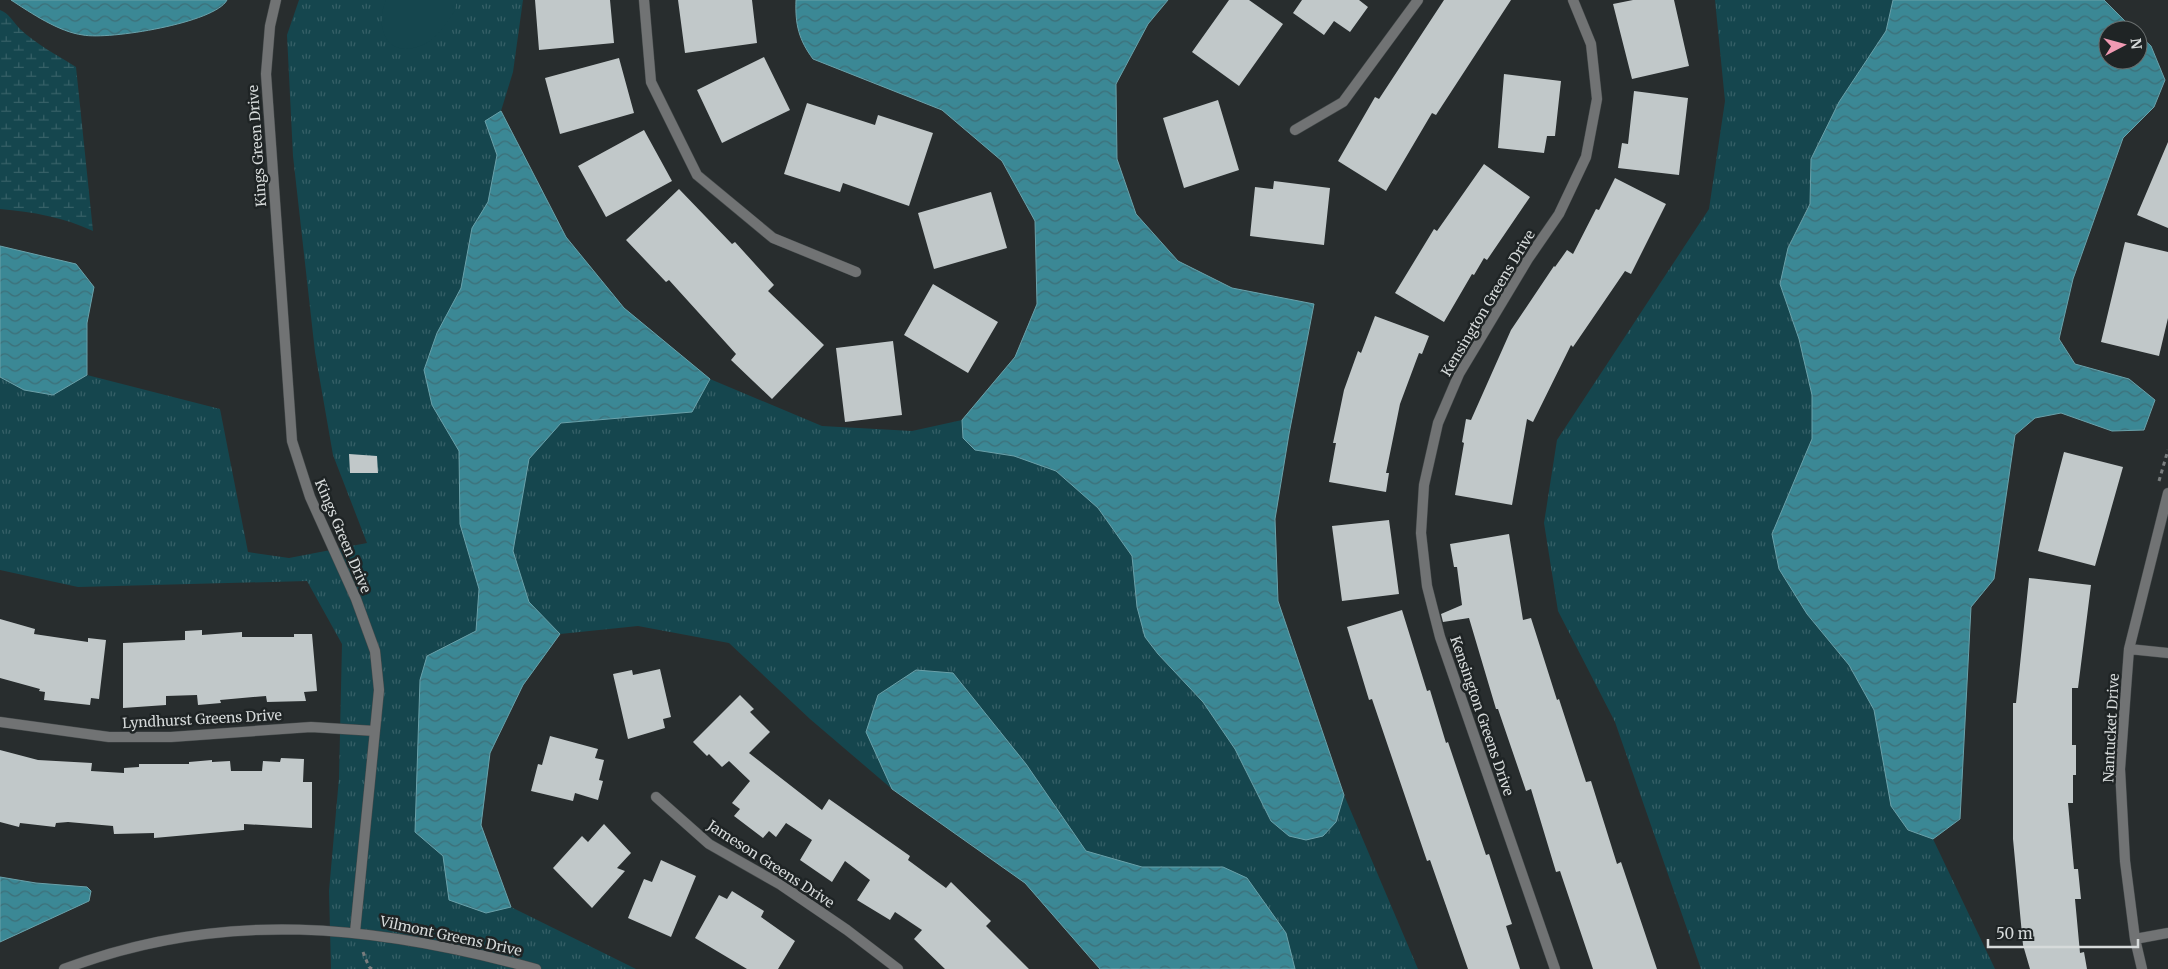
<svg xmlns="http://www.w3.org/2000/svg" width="2168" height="969" viewBox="0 0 2168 969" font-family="Merriweather,serif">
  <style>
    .grass { fill: url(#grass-tufts) }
    .wetland { fill: url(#wetland-marsh) }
    .pitch { fill: #15464e }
    .water { fill: url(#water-waves); stroke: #6aa1aa }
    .building { fill: #c1c8c9 }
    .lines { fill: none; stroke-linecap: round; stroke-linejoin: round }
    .street-casing { stroke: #44494a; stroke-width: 11 }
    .path { stroke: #797d7e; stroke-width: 3; stroke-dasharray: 4 4; stroke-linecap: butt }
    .street { stroke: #717374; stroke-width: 10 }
    .labels { text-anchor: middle; stroke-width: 5; stroke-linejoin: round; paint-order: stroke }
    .street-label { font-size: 14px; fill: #d6dada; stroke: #1f2425 }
  </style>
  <defs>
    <pattern id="grass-tufts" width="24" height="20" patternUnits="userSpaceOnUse" patternTransform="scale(1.25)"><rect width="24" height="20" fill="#15464e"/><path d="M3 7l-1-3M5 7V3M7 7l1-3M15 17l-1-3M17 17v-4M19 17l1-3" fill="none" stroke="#366067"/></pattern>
    <pattern id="wetland-marsh" width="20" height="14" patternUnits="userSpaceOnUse" patternTransform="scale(1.25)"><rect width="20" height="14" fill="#15464e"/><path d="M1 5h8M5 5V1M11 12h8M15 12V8" fill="none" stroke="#366067"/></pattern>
    <pattern id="water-waves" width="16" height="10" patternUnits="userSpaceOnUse" patternTransform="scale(1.25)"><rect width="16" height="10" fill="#3b8895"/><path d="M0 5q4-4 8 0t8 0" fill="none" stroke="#3d6f78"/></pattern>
  </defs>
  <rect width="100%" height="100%" fill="#282d2e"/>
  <path class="grass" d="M 299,0 L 523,0 L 513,72 L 501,111 L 566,237 L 624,308 L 710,379 L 822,426 L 912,431 L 962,420 L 963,438 L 975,450 L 1014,456 L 1056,471 L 1098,508 L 1132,556 L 1137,607 L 1158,654 L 1203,702 L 1235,749 L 1271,821 L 1289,836 L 1306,840 L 1336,822 L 1344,795 L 1418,969 L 1100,969 L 1025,883 L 892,789 L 810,719 L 729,643 L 638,626 L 560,634 L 523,685 L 490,753 L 481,825 L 511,907 L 636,969 L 331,969 L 329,891 L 339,778 L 342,644 L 307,581 L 78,587 L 0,570 L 0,377 L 24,390 L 53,395 L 87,375 L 220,409 L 248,552 L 289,558 L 367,543 L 333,455 L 315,352 L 293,156 L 287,35 Z
    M 1715,0 L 1893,0 L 1886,31 L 1839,102 L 1811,159 L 1810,203 L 1788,248 L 1780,284 L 1799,339 L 1812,395 L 1812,439 L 1772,534 L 1807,614 L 1849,665 L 1874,710 L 1891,806 L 1908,830 L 1933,839 L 1995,969 L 1701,969 L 1615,722 L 1558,611 L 1544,523 L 1557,440 L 1709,209 L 1725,101 Z"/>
  <path class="wetland" d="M 0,10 C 9,13 13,22 20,29 C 36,44 57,55 76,67 L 93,231 C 63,217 33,212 0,209 Z"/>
  <path class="pitch" d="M 386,0 L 456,0 C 457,9 453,14 448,21 C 441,31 432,42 420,46 C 387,59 374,27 386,0 Z"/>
  <path class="water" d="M 11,0 L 227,0 C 215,23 109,40 83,35 C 59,32 31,13 11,0 Z
    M 796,0 L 1168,0 L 1148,24 L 1116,84 L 1117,159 L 1136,214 L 1178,261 L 1232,288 L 1314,304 L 1289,434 L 1275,519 L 1278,601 L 1344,795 L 1336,822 L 1323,836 L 1306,840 L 1289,836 L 1271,821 L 1235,749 L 1203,702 L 1158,654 L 1145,637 L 1137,607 L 1132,556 L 1098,508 L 1056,471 L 1014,456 L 975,450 L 963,438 L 962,420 L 1015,357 L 1037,304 L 1035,221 L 1002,161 L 942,110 L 813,59 C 799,40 795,25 796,0 Z
    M 1893,0 L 2104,0 L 2134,30 L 2108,30 L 2108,60 L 2138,60 L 2138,34 L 2151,46 L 2165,80 L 2154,107 L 2123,138 L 2073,279 L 2059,339 L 2075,364 L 2129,379 L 2155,400 L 2144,430 L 2112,431 L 2061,413 L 2035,418 L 2015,435 L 1994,579 L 1971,607 L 1960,819 L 1933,839 L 1908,830 L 1891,806 L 1874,710 L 1849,665 L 1807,614 L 1779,569 L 1772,534 L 1812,439 L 1812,395 L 1799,339 L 1780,284 L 1788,248 L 1810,204 L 1811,159 L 1839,102 L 1886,31 Z
    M 501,111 L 566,237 L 624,308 L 710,379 L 692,412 L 561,423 L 529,459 L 513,551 L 529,602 L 560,634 L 523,685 L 490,753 L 481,825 L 511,907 L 486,913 L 449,900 L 443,856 L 415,832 L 420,680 L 427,656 L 476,631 L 479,589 L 460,524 L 459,451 L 432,405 L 424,370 L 437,333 L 461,288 L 472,228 L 488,202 L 497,155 L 485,121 Z
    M 0,246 L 76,264 L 94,287 L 87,323 L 87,375 L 53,395 L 24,390 L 0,377 Z
    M 916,670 L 953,673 L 1026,764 L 1086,851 L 1142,867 L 1223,867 L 1247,878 L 1286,933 L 1295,969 L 1100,969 L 1025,883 L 892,789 L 866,732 L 878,695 Z
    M 0,877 L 36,883 L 87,887 L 91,891 L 89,901 L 0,942 Z"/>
  <path class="building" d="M 535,0 L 610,0 L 614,43 L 539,50 Z
    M 678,0 L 752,0 L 757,43 L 685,53 Z
    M 1229,0 L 1249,0 L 1283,24 L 1239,86 L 1192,52 Z
    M 1302,0 L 1359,0 L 1368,7 L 1350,32 L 1334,21 L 1324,35 L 1293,13 Z
    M 1444,0 L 1511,0 L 1436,115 L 1432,113 L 1386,191 L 1338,161 L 1375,97 L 1379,99 Z
    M 1633,0 L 1674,0 L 1689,66 L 1632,79 L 1613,4 Z
    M 764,57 L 790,110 L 722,143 L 697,90 Z
    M 619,58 L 634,113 L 560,134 L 545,78 Z
    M 1504,74 L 1561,81 L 1555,136 L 1547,136 L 1544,153 L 1498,148 Z
    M 1634,91 L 1688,98 L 1679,175 L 1618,168 L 1622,143 L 1628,144 Z
    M 1218,100 L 1239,170 L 1184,188 L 1163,118 Z
    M 807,103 L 875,125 L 878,115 L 933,133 L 909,206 L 843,183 L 840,192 L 784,174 Z
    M 644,130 L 672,181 L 606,217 L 578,166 Z
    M 2168,142 L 2168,228 L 2137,215 Z
    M 1484,164 L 1530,197 L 1487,260 L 1484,258 L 1474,275 L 1472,274 L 1444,322 L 1395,293 L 1434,229 L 1437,231 Z
    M 1615,178 L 1666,204 L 1631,274 L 1625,271 L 1573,347 L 1571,345 L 1533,422 L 1527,419 L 1512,505 L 1455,495 L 1464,443 L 1462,442 L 1466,419 L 1471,420 L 1511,330 L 1554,266 L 1555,267 L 1567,250 L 1573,254 L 1596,209 L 1599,210 Z
    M 1274,181 L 1330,188 L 1324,245 L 1250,236 L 1255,187 L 1273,189 Z
    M 679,189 L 732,244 L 735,242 L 774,285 L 768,291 L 824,345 L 772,399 L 731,360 L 736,354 L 669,280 L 666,282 L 626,240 Z
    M 991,192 L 1007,248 L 934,269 L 918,213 Z
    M 2125,242 L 2168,252 L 2168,318 L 2159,356 L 2101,342 Z
    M 933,284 L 998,322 L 968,373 L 904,335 Z
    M 1375,316 L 1429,336 L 1422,354 L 1419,353 L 1400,404 L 1386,473 L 1389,473 L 1386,492 L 1329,482 L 1336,443 L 1333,443 L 1344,390 L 1358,351 L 1361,353 Z
    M 893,341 L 902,415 L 845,422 L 836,348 Z
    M 2064,452 L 2123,467 L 2095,566 L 2038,551 Z
    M 349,454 L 377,456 L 378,473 L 350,473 Z
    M 1389,520 L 1399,594 L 1342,601 L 1332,526 Z
    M 1509,534 L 1523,620 L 1531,618 L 1557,700 L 1559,699 L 1586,782 L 1591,781 L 1617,864 L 1621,862 L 1657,969 L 1593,969 L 1560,871 L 1556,872 L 1531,789 L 1526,791 L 1498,709 L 1496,709 L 1469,618 L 1443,622 L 1441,614 L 1462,605 L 1457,567 L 1454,567 L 1450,544 Z
    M 2029,578 L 2091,585 L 2078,688 L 2072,688 L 2072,745 L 2076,745 L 2076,775 L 2073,775 L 2073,803 L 2068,803 L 2074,869 L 2078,869 L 2081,899 L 2075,899 L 2080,953 L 2084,952 L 2087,969 L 2030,969 L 2023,945 L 2013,839 L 2013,703 L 2016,703 Z
    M 1402,610 L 1427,691 L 1430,690 L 1446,743 L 1448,742 L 1486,855 L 1489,854 L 1512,924 L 1506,926 L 1520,969 L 1468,969 L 1430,860 L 1427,861 L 1372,699 L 1369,700 L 1347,627 Z
    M 0,619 L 35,629 L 34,634 L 88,642 L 88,638 L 106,640 L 99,699 L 91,698 L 90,705 L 44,700 L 45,692 L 39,691 L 40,689 L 0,678 Z
    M 202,630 L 202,635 L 242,632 L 242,637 L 294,637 L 294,634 L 312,634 L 317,691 L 304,692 L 306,701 L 267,702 L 266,696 L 220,700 L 221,703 L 198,705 L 197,695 L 166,696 L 166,705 L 123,708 L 123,643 L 185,640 L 185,631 Z
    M 660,669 L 671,717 L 663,719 L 665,728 L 628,739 L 613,674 L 632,670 L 633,675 Z
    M 740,695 L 754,709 L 750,712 L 770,732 L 749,753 L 822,810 L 829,799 L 910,856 L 908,860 L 946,888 L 951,882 L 991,921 L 986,926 L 1029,969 L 945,969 L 914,939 L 922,930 L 895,912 L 890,920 L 857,900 L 870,880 L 845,861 L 832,882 L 800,860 L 812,840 L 786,823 L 776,837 L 769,831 L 763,838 L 734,816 L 740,809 L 732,803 L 750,781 L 729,761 L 722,767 L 709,754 L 707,756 L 693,742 Z
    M 550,736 L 598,749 L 595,758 L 604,760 L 599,780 L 603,781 L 598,800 L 575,793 L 573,801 L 531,791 L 538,764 L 542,765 Z
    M 0,750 L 38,760 L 92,763 L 91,771 L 124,773 L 124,768 L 139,767 L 139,764 L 189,764 L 189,762 L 212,760 L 212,762 L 230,761 L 231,771 L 262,771 L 263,761 L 280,762 L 281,758 L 304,759 L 303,782 L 312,782 L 312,828 L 244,824 L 244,830 L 154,838 L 154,833 L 114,834 L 113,826 L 68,822 L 56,823 L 55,827 L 20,823 L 19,827 L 0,822 Z
    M 604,824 L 631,853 L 617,868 L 625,871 L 592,908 L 553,868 L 582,836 L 588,842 Z
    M 661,860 L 696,876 L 671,937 L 628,918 L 644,879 L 652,882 Z
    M 732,891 L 764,911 L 761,917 L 795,941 L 778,969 L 747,969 L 695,938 L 719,895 L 727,899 Z"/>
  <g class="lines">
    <g class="street-casing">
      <path id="street" d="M 276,0 L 270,26 L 266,74 L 292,441 L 310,497 L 356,599 L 375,651 L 379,690 L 355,932
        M 644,0 L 651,82 L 697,175 L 773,238 L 856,272
        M 1295,130 L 1343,102 L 1418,0
        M 2129,649 L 2168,653
        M 0,722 L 109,737 L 171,737 L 311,727 L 375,731
        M 656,797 L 709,844 L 781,885 L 847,930 L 898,969
        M 2135,939 L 2168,933
        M 64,969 C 224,908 375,925 536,969
        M 1555,969 L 1440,637 L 1427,586 L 1421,533 L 1424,485 L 1438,423 L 1459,374 L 1528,259 L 1559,214 L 1586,157 L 1597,99 L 1591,44 L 1573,0
        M 2142,969 L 2135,939 L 2125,861 L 2120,769 L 2129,649 L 2168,493"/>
    </g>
    <path class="path" d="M 2159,481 L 2168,450
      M 363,952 L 369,967 L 372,969"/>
    <use href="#street" class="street"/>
  </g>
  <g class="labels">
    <g class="street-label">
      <text transform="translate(257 146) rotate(-94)" y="5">Kings Green Drive</text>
      <text transform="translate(1488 303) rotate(-59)" y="5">Kensington Greens Drive</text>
      <text transform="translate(343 536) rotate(67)" y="5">Kings Green Drive</text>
      <text transform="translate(1482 716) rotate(71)" y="5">Kensington Greens Drive</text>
      <text transform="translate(202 719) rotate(-3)" y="5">Lyndhurst Greens Drive</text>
      <text transform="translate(2111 728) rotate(-87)" y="5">Nantucket Drive</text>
      <text transform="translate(771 864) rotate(33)" y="5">Jameson Greens Drive</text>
      <text transform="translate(451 936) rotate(12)" y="5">Vilmont Greens Drive</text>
    </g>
  </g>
  <g transform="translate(2123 45) rotate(84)"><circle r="24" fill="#1f2425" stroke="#686d6d"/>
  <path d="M0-4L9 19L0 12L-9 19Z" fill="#f19ab3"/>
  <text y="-8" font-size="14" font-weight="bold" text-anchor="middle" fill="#d6dada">N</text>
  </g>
  <path d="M1988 939v8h150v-8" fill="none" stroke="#d6dada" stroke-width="2.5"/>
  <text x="1996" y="939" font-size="15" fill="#d6dada" stroke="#1f2425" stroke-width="4" paint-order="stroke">50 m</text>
</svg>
